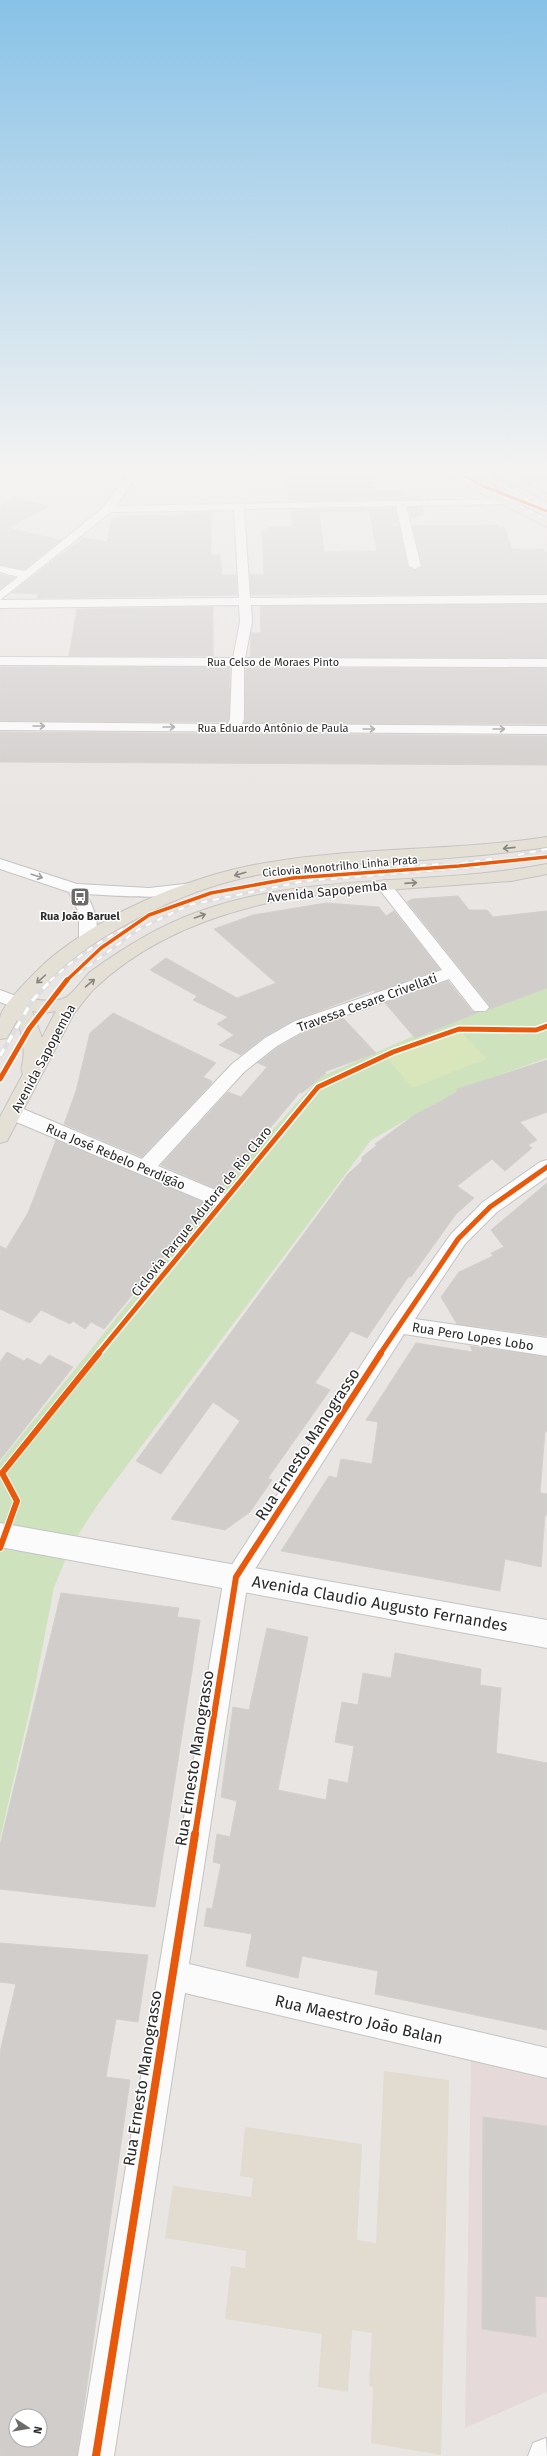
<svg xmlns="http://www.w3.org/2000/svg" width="547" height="2456" viewBox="0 0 547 2456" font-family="'Fira Sans',sans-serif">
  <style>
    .education { fill: #e2dbd0 }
    .medical { fill: #e6d9d9 }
    .green { fill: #cee2bd }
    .pitch { fill: #d9e5ba }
    .building { fill: #d0cdcb; stroke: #d3d0cd; fill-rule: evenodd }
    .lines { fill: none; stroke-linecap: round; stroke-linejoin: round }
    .street-casing { stroke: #c4c4c4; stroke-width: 2 }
    .secondary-casing { stroke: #c4c4c4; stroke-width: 2 }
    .primary-casing { stroke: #c5c3c2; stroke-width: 2 }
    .street { fill: #fcfbfb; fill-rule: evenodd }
    .secondary { fill: #fcfbfb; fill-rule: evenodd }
    .primary { fill: #e5e0d5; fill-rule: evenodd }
    .rail-far2-casing { stroke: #dedddf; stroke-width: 2.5 }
    .rail-far1-casing { stroke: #dedddf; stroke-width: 3 }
    .rail-casing { stroke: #dedddf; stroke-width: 4.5 }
    .rail-far2 { stroke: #fff; stroke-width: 1.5; stroke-dasharray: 5; stroke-linecap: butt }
    .rail-far1 { stroke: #fff; stroke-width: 2; stroke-dasharray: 6; stroke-linecap: butt }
    .rail { stroke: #fff; stroke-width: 3; stroke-dasharray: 8; stroke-linecap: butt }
    .cycleway-far4-casing { stroke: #fff; stroke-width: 4.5 }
    .cycleway-far3-casing { stroke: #fff; stroke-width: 5.5 }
    .cycleway-far2-casing { stroke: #fff; stroke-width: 8 }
    .cycleway-far1-casing { stroke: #fff; stroke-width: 8 }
    .cycleway-casing { stroke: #fff; stroke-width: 10 }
    .cycleway-far4 { stroke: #e8590c; stroke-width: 3 }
    .cycleway-far3 { stroke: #e8590c; stroke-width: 3.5 }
    .cycleway-far2 { stroke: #e8590c; stroke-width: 5 }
    .cycleway-far1 { stroke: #e8590c; stroke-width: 6 }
    .cycleway { stroke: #e8590c; stroke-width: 8 }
    .oneway { stroke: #9e9d9d }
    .oneway2 { stroke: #888680 }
    .labels { text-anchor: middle; stroke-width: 3; stroke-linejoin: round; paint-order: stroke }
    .far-street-label { font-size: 11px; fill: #2b2b2b; stroke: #fff }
    .far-poi-label { font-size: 11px; font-weight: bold; fill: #2b2b2b; stroke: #fff }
    .street-label { font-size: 13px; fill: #2b2b2b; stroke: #fff }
    .near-street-label { font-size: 16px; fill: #2b2b2b; stroke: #fff }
  </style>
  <rect width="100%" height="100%" fill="#e8e5e2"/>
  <path class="education" d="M 217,469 L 391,469 L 394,471 L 217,474 Z
    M 384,2071 L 449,2080 L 441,2455 L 371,2443 L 373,2387 L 369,2386 L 372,2333 L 352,2330 L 348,2392 L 318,2387 L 322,2334 L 225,2319 L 231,2266 L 245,2268 L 246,2251 L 165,2238 L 173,2186 L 251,2197 L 253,2178 L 240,2176 L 245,2127 L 362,2144 L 357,2240 L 376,2243 Z"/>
  <path class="medical" d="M 471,2060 L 547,2078 L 547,2392 L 465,2428 Z"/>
  <path class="green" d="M 547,985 L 547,1058 L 493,1077 L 441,1100 L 371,1140 L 98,1504 L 71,1546 L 54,1587 L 34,1691 L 0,1839 L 0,1462 L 227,1181 L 320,1077 L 480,1007 Z"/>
  <path class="pitch" d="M 460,1030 L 487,1059 L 412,1088 L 386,1057 Z"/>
  <path class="building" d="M 311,469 L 362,469 L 364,476 L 373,476 L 376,490 L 401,490 L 402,497 L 420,497 L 421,499 L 289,501 L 286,477 L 312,477 Z
    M 452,469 L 484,469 L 517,487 L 499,493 Z
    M 502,469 L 547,469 L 547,479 L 530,484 Z
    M 15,497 L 49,507 L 7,528 L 61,540 L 25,569 L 0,565 L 0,504 Z
    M 408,507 L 422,507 L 424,514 L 411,518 Z
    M 395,508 L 398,522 L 390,524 L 391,526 L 399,526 L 408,567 L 416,570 L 422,567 L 413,526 L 498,525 L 499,528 L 504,527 L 512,549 L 543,549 L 544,552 L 547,552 L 547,594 L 251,595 L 250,574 L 264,574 L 262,531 L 268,531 L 268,527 L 293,527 L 290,510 ZM 369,511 L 377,551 L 324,552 L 319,512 Z
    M 211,512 L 211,555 L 220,555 L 222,575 L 236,575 L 237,595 L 37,598 L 38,594 L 11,593 L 83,538 L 107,542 L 112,519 L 119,519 L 120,516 L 185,515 L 185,513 Z
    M 0,574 L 15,578 L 0,589 Z
    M 547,604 L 547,658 L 250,657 L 251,633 L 261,633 L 260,606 Z
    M 213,607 L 213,656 L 69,656 L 77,609 Z
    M 0,667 L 230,667 L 229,719 L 227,722 L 0,721 Z
    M 246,668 L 547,668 L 547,724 L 244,723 Z
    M 0,732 L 547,736 L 547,765 L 0,762 Z
    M 458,896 L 469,910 L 487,910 L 493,917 L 547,911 L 547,988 L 490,1009 L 490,1006 L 407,902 L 412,899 Z
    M 326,903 L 379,907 L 386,916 L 394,911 L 440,969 L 375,992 L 374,990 L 295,1020 L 264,1037 L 241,1055 L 219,1045 L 234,1035 L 217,1024 L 228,1017 L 193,1000 L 197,996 L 150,970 L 166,958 L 237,998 L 276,983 L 214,929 L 253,915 Z
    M 448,981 L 473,1012 L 479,1012 L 415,1038 L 385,1003 Z
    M 113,1013 L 216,1063 L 203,1077 L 212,1081 L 210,1085 L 142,1157 L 64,1124 L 76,1091 L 90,1033 Z
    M 343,1018 L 376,1053 L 324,1072 L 326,1073 L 302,1093 L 300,1092 L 219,1190 L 161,1165 L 228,1092 L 241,1097 L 267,1067 L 258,1063 L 278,1047 L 308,1030 Z
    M 547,1060 L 547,1112 L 520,1122 L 537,1140 L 528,1145 L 532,1148 L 505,1171 L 492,1159 L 457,1186 L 474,1198 L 456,1214 L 411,1277 L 409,1276 L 367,1338 L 351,1331 L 315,1383 L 330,1390 L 268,1478 L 272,1480 L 250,1512 L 225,1530 L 171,1519 L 240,1421 L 213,1402 L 161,1474 L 136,1461 L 348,1174 L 362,1161 L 362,1157 L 377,1145 L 375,1144 L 413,1116 L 457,1092 L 457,1089 Z
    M 56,1140 L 208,1204 L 104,1329 L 91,1322 L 85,1329 L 73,1321 L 70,1324 L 41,1310 L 30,1323 L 0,1309 L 0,1246 L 6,1249 L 28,1213 Z
    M 547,1183 L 547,1336 L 457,1324 L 441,1297 L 459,1272 L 493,1256 L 491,1253 L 504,1247 L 491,1230 Z
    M 416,1343 L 473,1352 L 470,1346 L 547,1357 L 547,1432 L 545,1431 L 540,1493 L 547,1494 L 547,1515 L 545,1515 L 541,1567 L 505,1559 L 500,1591 L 281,1551 L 329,1476 L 337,1478 L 341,1459 L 372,1464 L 378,1422 L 366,1420 Z
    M 7,1352 L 24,1361 L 27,1358 L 41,1365 L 49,1355 L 73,1367 L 0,1460 L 0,1362 Z
    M 61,1593 L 179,1608 L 177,1617 L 200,1620 L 155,1907 L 0,1889 L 0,1845 Z
    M 267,1628 L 308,1637 L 278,1790 L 326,1800 L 329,1779 L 348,1783 L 354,1746 L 335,1742 L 342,1702 L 358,1705 L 363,1673 L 391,1678 L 395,1653 L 481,1669 L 480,1685 L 501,1688 L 496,1753 L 547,1763 L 547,2030 L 375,1994 L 378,1971 L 302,1956 L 298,1978 L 246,1966 L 252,1934 L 204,1926 L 207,1908 L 212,1909 L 221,1864 L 213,1862 L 217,1834 L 230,1837 L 237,1801 L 221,1797 L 233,1707 L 249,1710 Z
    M 0,1943 L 148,1955 L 138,2022 L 116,2019 L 106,2077 L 130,2080 L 77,2456 L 0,2456 L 0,2052 L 16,1984 L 0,1982 ZM 16,2416 L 40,2416 L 40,2440 L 16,2440 Z
    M 483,2117 L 547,2126 L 547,2297 L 535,2296 L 536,2337 L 482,2329 Z"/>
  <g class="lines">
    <g class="street-casing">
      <path id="street" d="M 131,469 L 141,469 L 116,506 L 506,499 L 506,503 L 502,504 L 406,506 L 421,566 L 415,569 L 409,566 L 396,506 L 244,509 L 250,598 L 547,595 L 547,603 L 251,605 L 252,622 L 245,658 L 547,659 L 547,667 L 244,666 L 244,719 L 242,724 L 547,726 L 547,734 L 0,730 L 0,722 L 228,724 L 230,719 L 232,666 L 0,665 L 0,657 L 233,658 L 240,622 L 239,605 L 0,608 L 0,591 L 18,577 L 0,572 L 0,566 L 25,571 L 104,507 ZM 234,510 L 239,598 L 0,600 L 111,512 Z
        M 0,859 L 77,884 L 149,888 L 193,883 L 201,888 C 191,902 105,895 86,894 C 94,907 102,929 93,944 L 81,944 L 79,940 L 79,913 L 69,892 L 0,869 Z
        M 384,880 L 389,882 L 489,1007 L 486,1011 L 474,1011 L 449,979 L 307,1029 L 277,1046 L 244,1072 L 158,1166 L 225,1194 L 228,1199 L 225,1204 L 218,1206 L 211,1204 L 7,1118 L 5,1113 L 7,1108 L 14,1106 L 21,1108 L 142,1159 L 232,1064 L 265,1038 L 295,1021 L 442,970 L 376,885 Z
        M 0,990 L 24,999 L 27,1003 L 24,1007 L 18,1009 L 0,1002 Z
        M 547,1160 L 547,1177 L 497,1212 L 465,1244 L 415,1319 L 547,1338 L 547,1356 L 404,1334 L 248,1580 L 189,1964 L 547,2048 L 547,2078 L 185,1993 L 114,2456 L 78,2456 L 224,1577 L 391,1319 L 451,1234 L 483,1202 L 540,1162 Z
        M 546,2438 L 547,2456 L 528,2456 L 533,2443 Z"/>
    </g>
    <g class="secondary-casing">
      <path id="secondary" d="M 0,1523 L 547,1620 L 547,1648 L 0,1547 Z"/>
    </g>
    <g class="primary-casing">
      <path id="primary" d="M 434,469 L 448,469 L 547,518 L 547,527 Z
        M 485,469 L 499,469 L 547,494 L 547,501 Z
        M 547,837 L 547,847 C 494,855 441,859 388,862 C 337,865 284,867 235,880 C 198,889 162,905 129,923 C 92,942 58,967 32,999 C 42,1001 55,1002 65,998 C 71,996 84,978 90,972 C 123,948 157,927 195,913 C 308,871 430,887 547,864 L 547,874 L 511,881 L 302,896 C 227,909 150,935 94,989 C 86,997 80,1006 73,1015 L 7,1141 L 0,1143 L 0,1117 L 23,1074 C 20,1069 22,1066 23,1061 C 25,1047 22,1033 17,1020 L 7,1038 L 0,1039 C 0,1033 0,1024 0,1018 C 2,1004 34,974 45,963 C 69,942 95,926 123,911 C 163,891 205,875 249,866 C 347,846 448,852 547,837 ZM 32,1011 L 44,1013 L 56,1011 L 42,1038 Z"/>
    </g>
    <use href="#street" class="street"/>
    <use href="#secondary" class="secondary"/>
    <use href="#primary" class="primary"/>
    <g class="rail-far2-casing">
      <path id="rail-far2" d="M 449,469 L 547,520
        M 471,469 L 547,509"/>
    </g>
    <g class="rail-far1-casing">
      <path id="rail-far1" d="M 518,855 L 547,849
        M 462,863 L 492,859
        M 50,981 C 155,882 306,873 442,864
        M 68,981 L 139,929 L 189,905 L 305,881 L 477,867 L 547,856"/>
    </g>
    <g class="rail-casing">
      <path id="rail" d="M 0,1056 L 32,1001 L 51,980
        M 0,1079 L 40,1011 L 69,980"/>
    </g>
    <use href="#rail-far2" class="rail-far2"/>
    <use href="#rail-far1" class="rail-far1"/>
    <use href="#rail" class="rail"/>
    <g class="cycleway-far4-casing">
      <path id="cycleway-far4" d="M 453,469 L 483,486 L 547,511"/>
    </g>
    <g class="cycleway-far3-casing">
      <path id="cycleway-far3" d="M 66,981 L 101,948 L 149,915 L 211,893 L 293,878 L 459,866 L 547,857"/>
    </g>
    <g class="cycleway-far2-casing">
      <path id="cycleway-far2" d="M 0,1079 L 29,1029 L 67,980
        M 98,1354 L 318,1087 L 393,1052 L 459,1029 L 536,1030 L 547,1026
        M 380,1354 L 458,1239 L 490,1207 L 547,1167"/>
    </g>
    <g class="cycleway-far1-casing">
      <path id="cycleway-far1" d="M 0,1548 L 17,1501 L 2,1473 L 99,1353
        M 195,1835 L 236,1577 L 381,1353"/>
    </g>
    <g class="cycleway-casing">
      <path id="cycleway" d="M 96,2456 L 195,1834"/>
    </g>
    <use href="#cycleway-far4" class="cycleway-far4"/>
    <use href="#cycleway-far3" class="cycleway-far3"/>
    <use href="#cycleway-far2" class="cycleway-far2"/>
    <use href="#cycleway-far1" class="cycleway-far1"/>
    <use href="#cycleway" class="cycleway"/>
  </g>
  <defs><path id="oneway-shaft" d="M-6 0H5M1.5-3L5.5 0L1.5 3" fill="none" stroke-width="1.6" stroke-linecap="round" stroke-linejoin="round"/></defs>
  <g class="oneway">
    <use href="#oneway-shaft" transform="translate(39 726)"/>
    <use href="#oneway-shaft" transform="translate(169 727)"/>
    <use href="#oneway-shaft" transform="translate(369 729)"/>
    <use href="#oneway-shaft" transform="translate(499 729)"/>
    <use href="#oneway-shaft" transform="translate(37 876) rotate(18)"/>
  </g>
  <g class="oneway2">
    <use href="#oneway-shaft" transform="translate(509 848) rotate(174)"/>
    <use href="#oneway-shaft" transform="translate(240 874) rotate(164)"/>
    <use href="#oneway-shaft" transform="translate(411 883) rotate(-4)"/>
    <use href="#oneway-shaft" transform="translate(200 916) rotate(-19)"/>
    <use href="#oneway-shaft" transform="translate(41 979) rotate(138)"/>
    <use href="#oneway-shaft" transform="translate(90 983) rotate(-40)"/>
  </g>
  <linearGradient id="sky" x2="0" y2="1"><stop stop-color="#88c2e7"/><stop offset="0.58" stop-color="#f5f3f2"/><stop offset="1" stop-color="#f5f3f2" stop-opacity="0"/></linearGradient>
  <rect width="547" height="813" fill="url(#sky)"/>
  <defs>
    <g id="bus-square" transform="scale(1)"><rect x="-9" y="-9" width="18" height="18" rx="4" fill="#6d6c6b" stroke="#fff"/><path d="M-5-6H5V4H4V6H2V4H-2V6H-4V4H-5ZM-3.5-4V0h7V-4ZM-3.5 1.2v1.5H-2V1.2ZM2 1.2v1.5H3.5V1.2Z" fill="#fff"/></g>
  </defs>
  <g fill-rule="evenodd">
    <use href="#bus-square" x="80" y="897"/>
  </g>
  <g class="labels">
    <g class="far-street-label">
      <text x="273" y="666">Rua Celso de Moraes Pinto</text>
      <text x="273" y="732">Rua Eduardo Antônio de Paula</text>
      <text transform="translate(340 866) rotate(-5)" y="4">Ciclovia Monotrilho Linha Prata</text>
    </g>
    <g class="far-poi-label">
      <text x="80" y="920">Rua João Baruel</text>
    </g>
    <g class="street-label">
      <text transform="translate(327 891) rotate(-6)" y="5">Avenida Sapopemba</text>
      <text transform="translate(367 1002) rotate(-20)" y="5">Travessa Cesare Crivellati</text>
      <text transform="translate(43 1058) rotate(-62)" y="5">Avenida Sapopemba</text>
      <text transform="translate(116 1156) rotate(23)" y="5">Rua José Rebelo Perdigão</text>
      <text transform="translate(201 1211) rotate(-51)" y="5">Ciclovia Parque Adutora de Rio Claro</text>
      <text transform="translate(473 1336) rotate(9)" y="5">Rua Pero Lopes Lobo</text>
    </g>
    <g class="near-street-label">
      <text transform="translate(307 1444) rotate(-57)" y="6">Rua Ernesto Manograsso</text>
      <text transform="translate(380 1603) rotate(10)" y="6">Avenida Claudio Augusto Fernandes</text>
      <text transform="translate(194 1758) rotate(-81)" y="6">Rua Ernesto Manograsso</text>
      <text transform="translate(359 2019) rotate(13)" y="6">Rua Maestro João Balan</text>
      <text transform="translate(142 2078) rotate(-81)" y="6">Rua Ernesto Manograsso</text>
    </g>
  </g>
  <g transform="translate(28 2428) rotate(102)"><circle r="19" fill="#ffffff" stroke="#aaaaaa"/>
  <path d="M0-3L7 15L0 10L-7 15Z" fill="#6d6c6b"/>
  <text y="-6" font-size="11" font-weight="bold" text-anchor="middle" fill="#2b2b2b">N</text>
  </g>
</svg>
